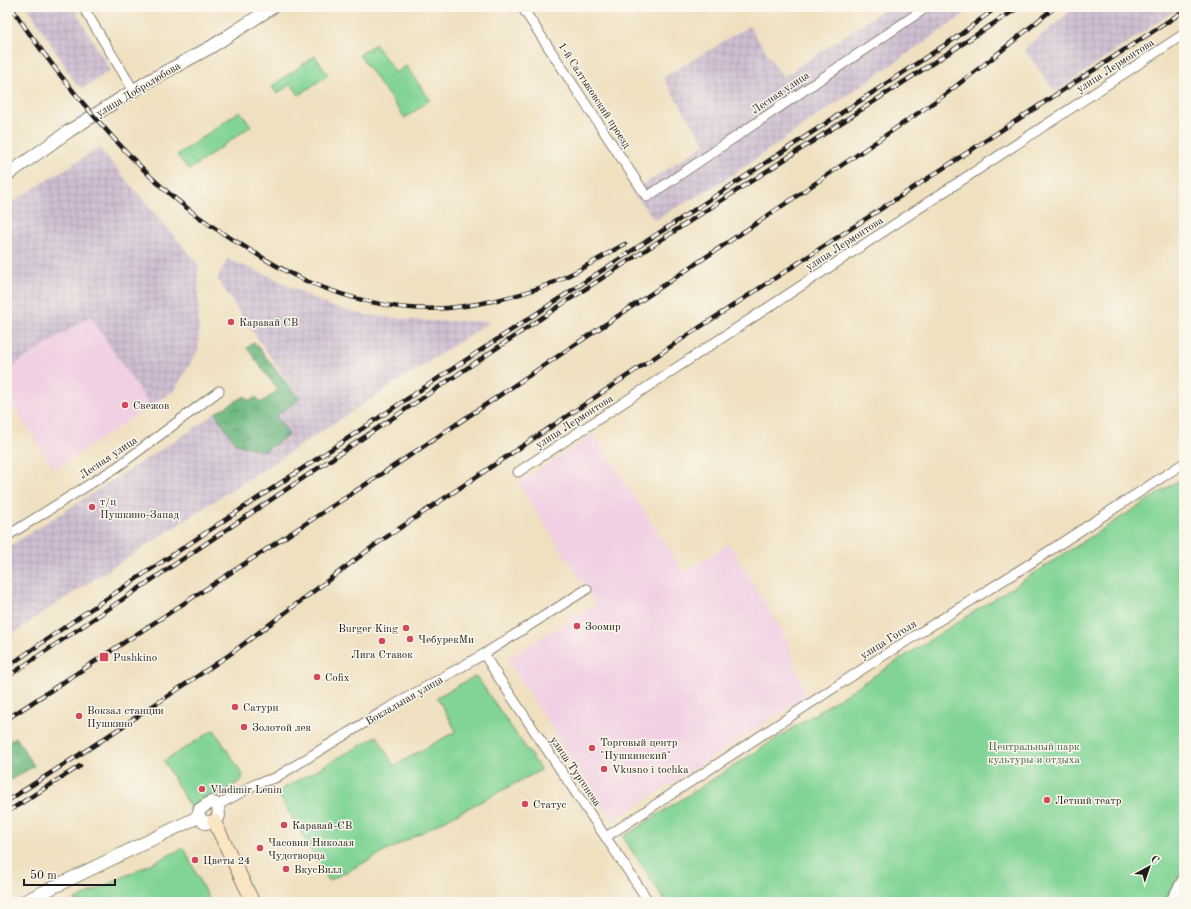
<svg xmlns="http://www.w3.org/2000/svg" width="1191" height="909" viewBox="0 0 1191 909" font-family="'Old Standard TT',serif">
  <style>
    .built { fill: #f1d0e3 }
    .industrial { fill: url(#industrial-grid) }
    .forest { fill: url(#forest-crowns); stroke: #42694e }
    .park { fill: #82d496; stroke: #4f7859 }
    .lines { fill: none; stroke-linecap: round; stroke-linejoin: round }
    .minor-casing { stroke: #867e6e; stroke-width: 11 }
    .tertiary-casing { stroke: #867e6e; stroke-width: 14 }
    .secondary-casing { stroke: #867e6e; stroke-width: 15 }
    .minor { stroke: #fff; stroke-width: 9 }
    .tertiary { stroke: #fff; stroke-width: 12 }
    .secondary { stroke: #fbe6c4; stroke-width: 13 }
    .rail-casing { stroke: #1c1c1c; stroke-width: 4.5 }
    .rail { stroke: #fbf7ec; stroke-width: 3; stroke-dasharray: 9; stroke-linecap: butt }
    .poi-dot { fill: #d1495b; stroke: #fbf7ec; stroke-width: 1.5 }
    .labels { text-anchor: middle; stroke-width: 3; stroke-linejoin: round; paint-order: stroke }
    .street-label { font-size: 11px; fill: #1c1c1c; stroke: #fbf7ec }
    .poi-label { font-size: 11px; fill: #1c1c1c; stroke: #fbf7ec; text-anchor: start }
    .park-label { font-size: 11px; fill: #405c47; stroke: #fbf7ec }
  </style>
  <defs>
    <pattern id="industrial-grid" width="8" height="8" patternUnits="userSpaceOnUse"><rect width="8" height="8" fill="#cebed1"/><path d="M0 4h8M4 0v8" fill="none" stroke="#b0a3b3"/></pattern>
    <pattern id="forest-crowns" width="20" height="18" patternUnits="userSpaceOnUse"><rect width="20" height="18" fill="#69b67f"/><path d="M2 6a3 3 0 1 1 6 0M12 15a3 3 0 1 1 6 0" fill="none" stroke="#569367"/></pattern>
  </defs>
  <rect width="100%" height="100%" fill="#fbf7ec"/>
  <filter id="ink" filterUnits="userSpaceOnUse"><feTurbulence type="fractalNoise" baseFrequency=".025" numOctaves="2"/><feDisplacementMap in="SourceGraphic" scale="8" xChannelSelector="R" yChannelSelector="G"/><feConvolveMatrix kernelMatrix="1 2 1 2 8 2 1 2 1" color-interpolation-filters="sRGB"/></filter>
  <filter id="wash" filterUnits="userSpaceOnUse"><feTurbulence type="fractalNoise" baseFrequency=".012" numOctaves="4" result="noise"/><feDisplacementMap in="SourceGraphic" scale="16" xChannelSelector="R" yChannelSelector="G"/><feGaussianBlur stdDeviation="0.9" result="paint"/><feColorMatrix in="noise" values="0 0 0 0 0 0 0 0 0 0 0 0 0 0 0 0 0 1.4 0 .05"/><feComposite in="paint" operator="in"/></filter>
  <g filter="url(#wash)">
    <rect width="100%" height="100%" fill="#efe0c0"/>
    <path class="built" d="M 90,316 L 150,406 L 55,470 L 7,396 L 7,370 Z
      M 594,434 L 684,573 L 729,544 L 786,638 L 806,696 L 613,821 L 507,659 L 596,604 L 518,483 Z"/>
    <path class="industrial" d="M 28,7 L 73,7 L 110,70 L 84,88 L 76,84 Z
      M 888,7 L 975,7 L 726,179 L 655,220 L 632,192 L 705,144 L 663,78 L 749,26 L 783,77 Z
      M 1076,7 L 1180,7 L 1055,92 L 1024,49 Z
      M 99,148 L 198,264 L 199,348 L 175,390 L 150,406 L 90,316 L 7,370 L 7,205 Z
      M 227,259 L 269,276 L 329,306 L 366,315 L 426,321 L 491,321 L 38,616 L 7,638 L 7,548 L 193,429 L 215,413 L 236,445 L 299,399 L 217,279 Z"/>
    <path class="forest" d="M 254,342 L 299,399 L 276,416 L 289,435 L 264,451 L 236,444 L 215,413 L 245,396 L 249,401 L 256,397 L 261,403 L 278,390 L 247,348 Z
      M 16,737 L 34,766 L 7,782 L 7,743 Z"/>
    <path class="park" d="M 375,44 L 396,73 L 406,66 L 430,100 L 405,118 L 359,55 Z
      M 315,56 L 328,75 L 299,95 L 291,84 L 277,94 L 272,86 Z
      M 240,111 L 251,126 L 189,170 L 177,155 Z
      M 1184,477 L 1184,868 L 1165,902 L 666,902 L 623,837 Z
      M 476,676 L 541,770 L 329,881 L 277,792 L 377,736 L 394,766 L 456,731 L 437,697 Z
      M 214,730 L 243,775 L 241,781 L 191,810 L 164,761 Z
      M 184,848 L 210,902 L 76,902 L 75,900 Z"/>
  </g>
  <g filter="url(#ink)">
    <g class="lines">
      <g class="minor-casing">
        <path id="minor" d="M 83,7 L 134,91
          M 522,7 L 647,197 L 927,7
          M 518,472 L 1184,34
          M 7,536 L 117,467 L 219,391
          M 484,654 L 495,672 L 649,902
          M 218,805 L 258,783 L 275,778 L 382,712 L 484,654 L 587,589
          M 606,837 L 878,659 L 1023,568 L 1184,463
          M 1170,902 L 1184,877"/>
      </g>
      <g class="tertiary-casing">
        <path id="tertiary" d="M 7,175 L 69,131 L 147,82 L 211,47 L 273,7
          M 23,902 L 198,817 L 200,809 L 211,802 L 218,805 L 219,816 L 214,821 L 206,823 L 198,817"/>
      </g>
      <g class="secondary-casing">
        <path id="secondary" d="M 214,821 L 253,902"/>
      </g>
      <use href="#minor" class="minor"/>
      <use href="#tertiary" class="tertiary"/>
      <use href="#secondary" class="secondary"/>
      <g class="rail-casing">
        <path id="rail" d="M 11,7 C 52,68 99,126 151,177 C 178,203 208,225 240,244 C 263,258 285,272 309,282 C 352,300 401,312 448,308 C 477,305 511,298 539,288 C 569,278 597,259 625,244
          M 7,667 L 82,615 L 443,375 L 957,37 L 997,7
          M 7,677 L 564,303 L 1019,7
          M 7,719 L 403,460 L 782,206 L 943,96 L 990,60 L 1055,7
          M 7,801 L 96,744 L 229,655 L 379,542 L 691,333 L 1184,11
          M 7,812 L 80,766"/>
      </g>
      <use href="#rail" class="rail"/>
    </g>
  </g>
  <g class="poi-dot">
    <circle cx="231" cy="322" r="4"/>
    <circle cx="125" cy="405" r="4"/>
    <circle cx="92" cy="507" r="4"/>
    <circle cx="577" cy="626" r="4"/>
    <circle cx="406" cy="628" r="4"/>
    <circle cx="410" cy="639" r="4"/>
    <circle cx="382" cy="641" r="4"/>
    <rect x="99" y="652" width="10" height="10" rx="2"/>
    <circle cx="317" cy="677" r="4"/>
    <circle cx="235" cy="707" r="4"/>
    <circle cx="79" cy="716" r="4"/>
    <circle cx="244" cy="727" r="4"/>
    <circle cx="592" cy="748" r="4"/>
    <circle cx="604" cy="769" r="4"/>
    <circle cx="202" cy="789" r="4"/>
    <circle cx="1047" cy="800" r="4"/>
    <circle cx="525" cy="804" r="4"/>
    <circle cx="284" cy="825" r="4"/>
    <circle cx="260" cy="848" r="4"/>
    <circle cx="195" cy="860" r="4"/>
    <circle cx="286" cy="869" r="4"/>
  </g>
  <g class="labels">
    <g class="street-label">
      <text transform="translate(1115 65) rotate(-33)" y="4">улица Лермонтова</text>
      <text transform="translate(138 89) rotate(-31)" y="4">улица Добролюбова</text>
      <text transform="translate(780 92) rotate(-34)" y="4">Лесная улица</text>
      <text transform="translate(595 95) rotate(57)" y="4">1-й Салтыковский проезд</text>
      <text transform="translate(844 243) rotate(-33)" y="4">улица Лермонтова</text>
      <text transform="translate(574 421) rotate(-33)" y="4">улица Лермонтова</text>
      <text transform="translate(108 457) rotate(-34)" y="4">Лесная улица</text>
      <text transform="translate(888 639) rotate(-32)" y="4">улица Гоголя</text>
      <text transform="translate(404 700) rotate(-30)" y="4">Вокзальная улица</text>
      <text transform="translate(576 771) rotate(56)" y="4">улица Тургенева</text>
    </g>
    <g class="poi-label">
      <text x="239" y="326">Каравай СВ</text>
      <text x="133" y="409">Свежов</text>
      <text x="100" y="505">т/ц<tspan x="100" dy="13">Пушкино-Запад</tspan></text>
      <text x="585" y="630">Зоомир</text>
      <text x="398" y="632" text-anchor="end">Burger King</text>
      <text x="418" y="643">ЧебурекМи</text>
      <text x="382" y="658" text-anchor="middle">Лига Ставок</text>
      <text x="113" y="661">Pushkino</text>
      <text x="325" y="681">Cofix</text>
      <text x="243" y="711">Сатурн</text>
      <text x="87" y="714">Вокзал станции<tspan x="87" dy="13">Пушкино</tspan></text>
      <text x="252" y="731">Золотой лев</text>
      <text x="600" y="746">Торговый центр<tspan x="600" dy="13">"Пушкинский"</tspan></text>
      <text x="612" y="773">Vkusno i tochka</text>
      <text x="210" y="793">Vladimir Lenin</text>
      <text x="1055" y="804">Летний театр</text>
      <text x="533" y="808">Статус</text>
      <text x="292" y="829">Каравай-СВ</text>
      <text x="268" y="846">Часовня Николая<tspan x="268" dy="13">Чудотворца</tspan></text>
      <text x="203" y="864">Цветы 24</text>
      <text x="294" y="873">ВкусВилл</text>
    </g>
    <g class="park-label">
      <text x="1034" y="750">Центральный парк<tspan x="1034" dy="13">культуры и отдыха</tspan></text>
    </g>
  </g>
  <rect width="1191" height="909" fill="none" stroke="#fbf7ec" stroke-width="24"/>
  <g transform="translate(1149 867) rotate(40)" stroke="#fbf7ec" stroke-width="3" paint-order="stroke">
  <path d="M0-3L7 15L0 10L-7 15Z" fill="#1c1c1c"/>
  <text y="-6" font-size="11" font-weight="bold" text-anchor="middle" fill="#1c1c1c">С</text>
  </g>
  <path d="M24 879v6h91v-6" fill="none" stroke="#1c1c1c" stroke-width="2"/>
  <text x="30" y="879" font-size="12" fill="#1c1c1c" stroke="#fbf7ec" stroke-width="3" paint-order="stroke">50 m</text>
</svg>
